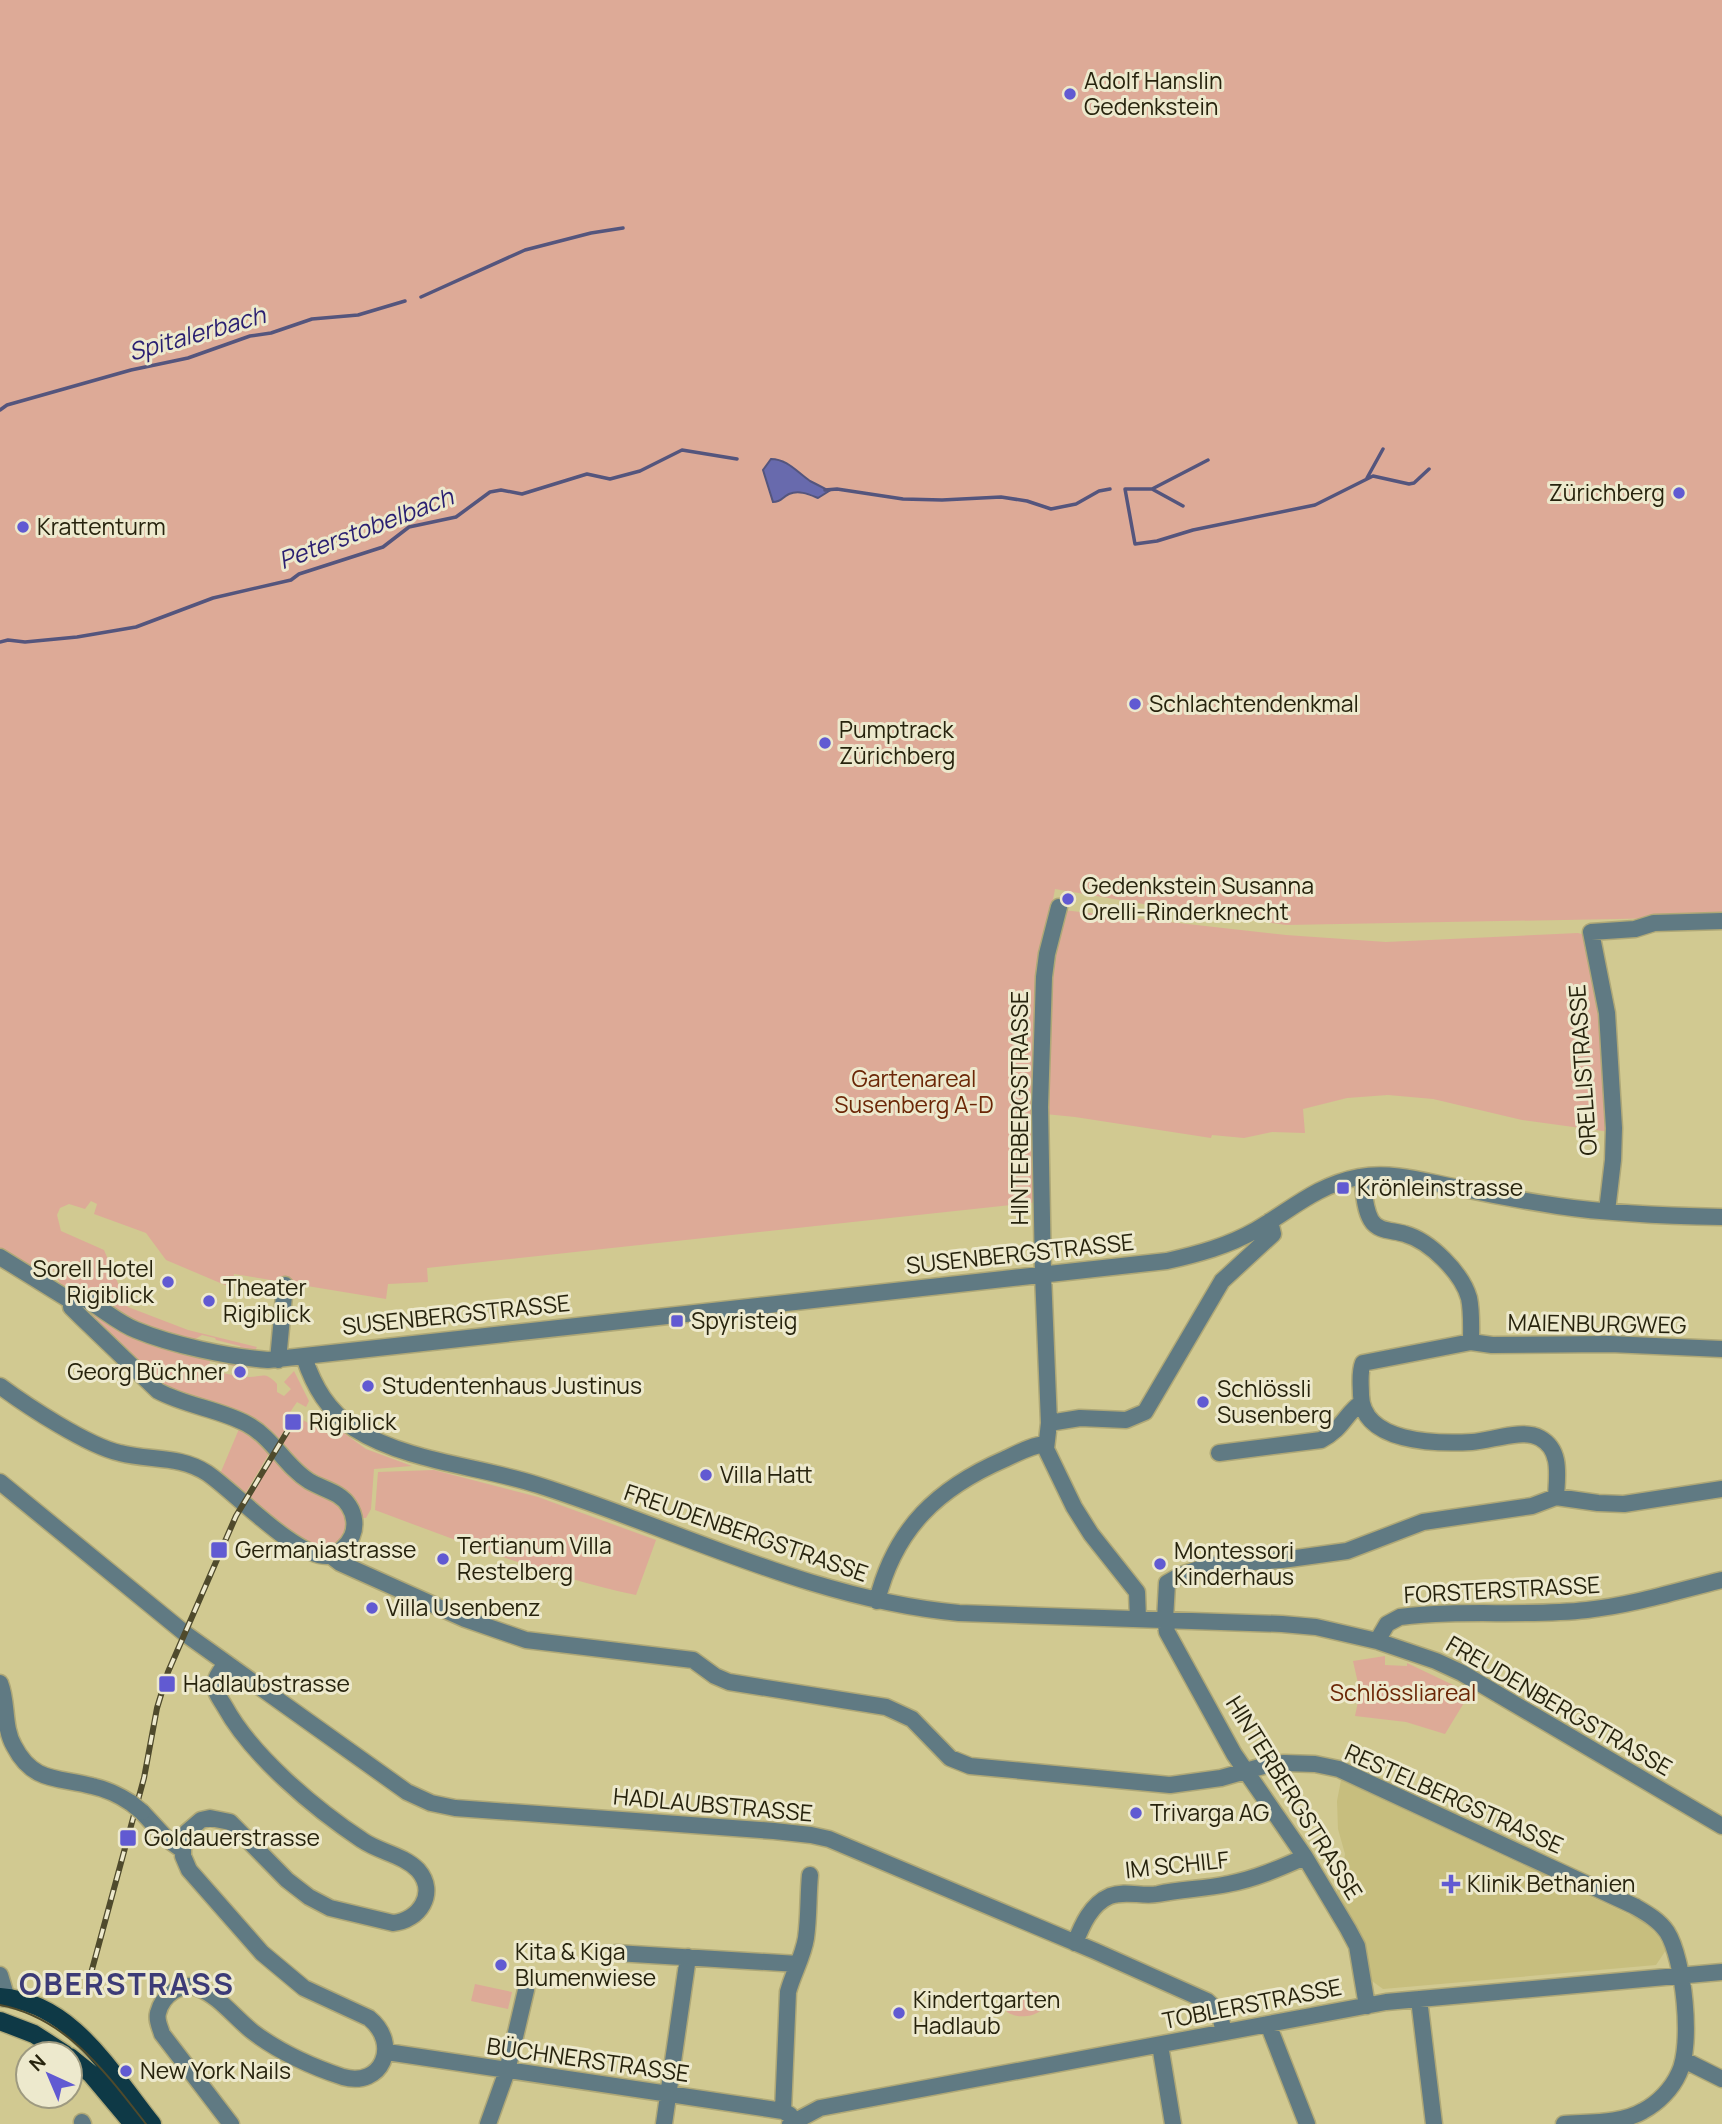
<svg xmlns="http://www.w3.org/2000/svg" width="1722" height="2124" viewBox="0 0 1722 2124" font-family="Manrope,sans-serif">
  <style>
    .built { fill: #c7be7e }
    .green { fill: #ddaa97 }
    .water { fill: #686aad; stroke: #54557d; stroke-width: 2 }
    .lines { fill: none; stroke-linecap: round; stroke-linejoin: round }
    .stream { stroke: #54557d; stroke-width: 3.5 }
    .minor-casing { stroke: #afa877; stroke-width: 19 }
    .major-casing { stroke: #afa877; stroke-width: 21 }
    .minor { stroke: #607a83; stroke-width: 16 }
    .major { stroke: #0e3946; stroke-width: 18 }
    .tram { stroke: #4f4a2c; stroke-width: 2 }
    .rail-casing { stroke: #4f4a2c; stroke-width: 6 }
    .rail { stroke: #ede9cd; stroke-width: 3.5; stroke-dasharray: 10; stroke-linecap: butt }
    .minor-bridge-casing { stroke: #afa877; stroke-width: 19; stroke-linecap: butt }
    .minor-bridge { stroke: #607a83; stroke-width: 16 }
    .poi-dot { fill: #615ad2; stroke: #ede9cd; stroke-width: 2.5 }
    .labels { text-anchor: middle; stroke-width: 6; stroke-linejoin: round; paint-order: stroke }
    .poi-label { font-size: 23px; fill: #27230d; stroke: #ede9cd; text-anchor: start }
    .street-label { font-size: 23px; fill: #27230d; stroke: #ede9cd }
    .park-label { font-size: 23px; fill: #6b2606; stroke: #ede9cd }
    .water-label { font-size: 24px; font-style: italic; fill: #2a1f71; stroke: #ede9cd }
    .district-label { font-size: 30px; font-weight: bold; letter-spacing: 2px; fill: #3c3b77; stroke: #ede9cd }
  </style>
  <rect width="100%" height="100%" fill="#d1c991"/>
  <path class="built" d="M 1341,1780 L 1645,1922 L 1658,1936 L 1666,1950 L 1656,1965 L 1383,1989 L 1372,1981 L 1361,1936 L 1336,1893 L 1342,1876 L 1345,1854 L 1338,1829 L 1337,1801 Z"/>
  <path class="green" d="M 0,0 L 1722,0 L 1722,917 L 1286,925 L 1173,909 L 1055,889 L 1044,948 L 1063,910 L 1286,935 L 1386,942 L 1578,933 L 1585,935 L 1601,993 L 1610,1132 L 1522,1120 L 1433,1099 L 1388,1095 L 1347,1098 L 1303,1109 L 1305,1133 L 1272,1132 L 1244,1138 L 1212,1135 L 1211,1138 L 1075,1117 L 1035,1113 L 1038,1202 L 427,1268 L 428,1282 L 388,1284 L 386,1299 L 234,1274 L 232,1288 L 166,1260 L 146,1233 L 94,1214 L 97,1204 L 91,1201 L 85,1209 L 69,1204 L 60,1208 L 57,1215 L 61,1231 L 104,1250 L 128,1307 L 188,1330 L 257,1347 L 254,1352 L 242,1351 L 240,1346 L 216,1340 L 215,1338 L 202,1335 L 194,1340 L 137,1324 L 84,1293 L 60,1284 L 54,1270 L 44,1278 L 0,1251 Z
    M 90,1312 L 138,1339 L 253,1367 L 243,1368 L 210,1361 L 209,1368 C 218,1373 236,1376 247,1377 C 262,1378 264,1370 277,1384 L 277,1392 L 284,1396 L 291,1389 L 284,1382 L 294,1371 L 309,1401 L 306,1407 L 297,1402 L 284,1421 L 289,1424 L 278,1440 L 260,1424 L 161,1386 L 87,1315 Z
    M 303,1420 L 317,1428 L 320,1424 L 326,1427 L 334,1426 L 366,1449 L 412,1466 L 374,1469 L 371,1509 L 366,1518 L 360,1518 L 296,1462 L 282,1443 L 291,1427 L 296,1430 Z
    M 239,1429 L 270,1452 L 245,1494 L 220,1474 Z
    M 274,1456 C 281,1467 289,1477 300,1485 C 318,1498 346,1499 346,1527 L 341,1539 C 335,1543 328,1547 320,1547 C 302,1545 263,1510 248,1497 Z
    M 434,1470 L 538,1497 L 656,1540 L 636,1595 C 546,1576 461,1542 375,1510 L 378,1472 Z
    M 1385,1656 L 1385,1665 L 1407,1666 L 1407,1663 L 1470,1693 L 1445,1734 L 1406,1722 L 1355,1716 L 1360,1692 L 1353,1661 Z
    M 475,1984 L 512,1992 L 508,2009 L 471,2001 Z
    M 1030,1991 L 1039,1992 L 1048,1997 C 1047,2016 1020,2021 1007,2012 L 1005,2004 C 1011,1995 1020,1992 1030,1991 Z"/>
  <path class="water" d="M 771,459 C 787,459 797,472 810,481 C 816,484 824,488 829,491 L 818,498 C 808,494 799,490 789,494 C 781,498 782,502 773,502 L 763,470 Z"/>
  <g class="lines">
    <path class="stream" d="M 421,297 L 525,250 L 591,233 L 623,228
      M 0,410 L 7,405 L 131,370 L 188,358 L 250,336 L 271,333 L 312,319 L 358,315 L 405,301
      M 1367,478 L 1383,449
      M 1152,489 L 1208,460
      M 825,490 L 837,489 L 903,499 L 942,500 L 1001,497 L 1027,501 L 1051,509 L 1076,504 L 1099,491 L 1110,489
      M 1183,506 L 1152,489 L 1125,489 L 1135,544 L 1157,541 L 1193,530 L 1315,505 L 1373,476 L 1409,484 L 1414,483 L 1429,469
      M 0,642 L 8,640 L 25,642 L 77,637 L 136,627 L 213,598 L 291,580 L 299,574 L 383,547 L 409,527 L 456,517 L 490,492 L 501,490 L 522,494 L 587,474 L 610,479 L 640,471 L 682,450 L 737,459"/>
    <g class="minor-casing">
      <path id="minor" d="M 1059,907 L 1047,954 L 1044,977 L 1040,1107 L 1043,1274 L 1049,1423 L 1046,1449 L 1074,1507 L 1091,1534 L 1137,1592 L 1138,1619
        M 1362,1177 C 1364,1190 1364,1208 1371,1220 C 1378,1232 1393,1230 1405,1234 C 1430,1241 1462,1273 1469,1298 C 1472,1312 1471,1328 1471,1342
        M 1607,1211 L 1613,1160 L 1614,1128 L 1607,1013 L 1591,932 L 1635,929 L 1654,923 L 1722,921
        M 0,1257 L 71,1301
        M 71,1301 L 81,1297 C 100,1306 116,1322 136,1330 C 172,1345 229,1357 268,1360 L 1167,1261 C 1198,1254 1228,1246 1256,1230 C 1292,1209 1317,1185 1359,1177 C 1393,1171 1426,1182 1459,1188 C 1492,1195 1525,1201 1558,1206 C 1612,1214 1668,1216 1722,1217
        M 304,1357 C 314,1387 328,1411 355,1429 C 407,1462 480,1466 538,1485 C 680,1530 809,1599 959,1613 L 1282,1624 L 1316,1627 L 1377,1641 L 1436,1661 L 1462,1673 L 1722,1826
        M 278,1360 L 285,1285
        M 0,1386 C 27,1406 88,1446 120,1453 C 150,1461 179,1455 207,1473 C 234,1491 296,1558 328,1556 C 338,1555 348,1545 352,1536 C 356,1527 355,1515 349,1506 C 341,1492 322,1489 309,1481 C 285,1466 273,1438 247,1424 C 219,1409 186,1406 158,1391 L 82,1318 L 71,1307 L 71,1301
        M 1049,1423 L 1080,1418 L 1126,1420 L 1145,1412 L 1222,1281 L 1273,1234 L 1270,1221
        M 1219,1453 L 1321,1440 C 1343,1429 1345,1414 1361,1403
        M 0,1482 L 187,1635 L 407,1792 L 431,1803 L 455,1808 L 774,1831 L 811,1835 L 829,1839 L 1095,1951 L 1207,2001 L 1219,2012 L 1224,2032
        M 1556,1497 C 1557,1476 1562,1450 1540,1438 C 1522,1428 1491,1441 1472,1442 C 1436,1444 1362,1443 1361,1395 C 1361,1385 1359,1373 1363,1363 L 1471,1342 L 1492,1345 L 1610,1344 L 1722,1349
        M 331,1556 L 340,1563 L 465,1619 L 526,1640 L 693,1660 L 715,1676 L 729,1682 L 886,1707 L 912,1719 L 950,1758 L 970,1766 L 1170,1785 L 1221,1778 L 1267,1765 L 1284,1763 L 1315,1764 L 1339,1769 L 1634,1906 C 1646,1913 1659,1920 1667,1932 C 1684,1959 1693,2045 1679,2073 C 1672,2089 1658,2103 1643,2111 C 1621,2124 1589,2122 1564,2124
        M 877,1601 C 895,1528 938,1488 1005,1459 C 1018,1453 1032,1445 1046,1444
        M 1377,1641 L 1387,1624 L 1400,1617 C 1462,1609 1525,1617 1587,1610 C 1633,1605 1677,1591 1722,1580
        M 225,1665 C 221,1670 216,1676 215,1683 C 214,1692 221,1700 225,1707 C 252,1756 315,1809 362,1840 C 379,1852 404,1855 418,1870 C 438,1893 419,1921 393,1923 L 330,1908 L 309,1897 L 287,1880 L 230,1822 L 210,1818 L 201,1820 L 187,1832 L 183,1840 L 183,1856 L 189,1870 L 262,1953 L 304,1988 L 369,2018 C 401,2044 382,2088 343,2077 C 313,2067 278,2051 253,2032 C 235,2018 219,1996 198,1988 C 181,1981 162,1996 158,2013 C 156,2020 160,2027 162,2034 L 231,2124
        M 0,1683 C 8,1703 3,1727 14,1746 C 33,1783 58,1777 92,1786 C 106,1789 119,1795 131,1803
        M 142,1812 L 167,1839 L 181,1849
        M 1075,1943 C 1082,1925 1091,1904 1110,1896 C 1126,1890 1142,1897 1158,1894 C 1181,1889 1205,1889 1228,1884 C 1255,1879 1280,1868 1305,1857
        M 616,1953 L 798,1964
        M 0,1975 L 5,1992 L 4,1998
        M 1419,1999 L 1434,2124
        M 1367,2006 L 1357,1946 L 1348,1929 L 1305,1857 L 1234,1754 L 1167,1632 L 1165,1620 L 1167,1583 L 1181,1575 L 1210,1565 L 1282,1560 L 1347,1551 L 1423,1522 L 1532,1506 L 1556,1497 L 1598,1503 L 1624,1504 L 1722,1489
        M 1268,2024 L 1307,2124
        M 1160,2045 L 1173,2124
        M 387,2052 L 783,2111
        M 1684,2060 L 1722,2079
        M 790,2115 L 783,2111 L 788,1992 C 793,1973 803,1957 806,1938 C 809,1917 808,1896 810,1875
        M 82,2122 L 83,2124
        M 488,2124 L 507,2071 L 526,1990
        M 664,2124 L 688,1957
        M 790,2124 L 820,2108 L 1386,2002 L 1722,1972"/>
    </g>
    <g class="major-casing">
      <path id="major" d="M 0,1997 C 73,2003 110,2072 152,2124
        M 0,2021 L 34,2034 L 65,2054
        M 70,2057 L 91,2074 L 133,2124"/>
    </g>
    <use href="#minor" class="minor"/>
    <use href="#major" class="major"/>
    <path class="tram" d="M 0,2005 C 67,2018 106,2073 146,2124"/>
    <g class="rail-casing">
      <path id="rail" d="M 90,1977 L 144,1778 L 157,1708 L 168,1672 L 236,1516 L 293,1422"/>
    </g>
    <use href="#rail" class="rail"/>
    <g class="minor-bridge-casing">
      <path id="minor-bridge" d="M 131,1803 L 142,1812"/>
    </g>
    <use href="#minor-bridge" class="minor-bridge"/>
  </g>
  <g class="poi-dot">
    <circle cx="1070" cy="94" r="7"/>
    <circle cx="1679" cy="493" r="7"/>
    <circle cx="23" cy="527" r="7"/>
    <circle cx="1135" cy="704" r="7"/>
    <circle cx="825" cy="743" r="7"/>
    <circle cx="1068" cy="899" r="7"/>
    <rect x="1336" y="1181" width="14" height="14" rx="3.5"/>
    <circle cx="168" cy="1282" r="7"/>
    <circle cx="209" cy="1301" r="7"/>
    <rect x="670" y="1314" width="14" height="14" rx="3.5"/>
    <circle cx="240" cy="1372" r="7"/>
    <circle cx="368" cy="1386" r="7"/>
    <circle cx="1203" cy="1402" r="7"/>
    <rect x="284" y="1413" width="18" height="18" rx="3.5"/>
    <circle cx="706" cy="1475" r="7"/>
    <rect x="210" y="1541" width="18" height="18" rx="3.5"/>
    <circle cx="443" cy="1559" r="7"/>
    <circle cx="1160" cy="1564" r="7"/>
    <circle cx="372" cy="1608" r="7"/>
    <rect x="158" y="1675" width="18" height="18" rx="3.5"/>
    <circle cx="1136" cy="1813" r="7"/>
    <rect x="119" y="1829" width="18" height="18" rx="3.5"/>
    <path d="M1447.5 1873.5h7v7h7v7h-7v7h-7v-7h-7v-7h7z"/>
    <circle cx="501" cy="1965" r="7"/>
    <circle cx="899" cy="2013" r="7"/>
    <circle cx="126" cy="2071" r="7"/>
  </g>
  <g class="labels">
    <g class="poi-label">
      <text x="1084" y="89">Adolf Hanslin<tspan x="1084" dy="26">Gedenkstein</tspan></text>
      <text x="1665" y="501" text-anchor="end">Zürichberg</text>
      <text x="37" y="535">Krattenturm</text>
      <text x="1149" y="712">Schlachtendenkmal</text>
      <text x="839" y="738">Pumptrack<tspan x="839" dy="26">Zürichberg</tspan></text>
      <text x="1082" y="894">Gedenkstein Susanna<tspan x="1082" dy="26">Orelli-Rinderknecht</tspan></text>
      <text x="1357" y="1196">Krönleinstrasse</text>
      <text x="154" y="1277" text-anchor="end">Sorell Hotel<tspan x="154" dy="26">Rigiblick</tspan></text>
      <text x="223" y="1296">Theater<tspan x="223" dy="26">Rigiblick</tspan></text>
      <text x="691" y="1329">Spyristeig</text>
      <text x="226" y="1380" text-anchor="end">Georg Büchner</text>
      <text x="382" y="1394">Studentenhaus Justinus</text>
      <text x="1217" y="1397">Schlössli<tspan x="1217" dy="26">Susenberg</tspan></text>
      <text x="309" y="1430">Rigiblick</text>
      <text x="720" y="1483">Villa Hatt</text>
      <text x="457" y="1554">Tertianum Villa<tspan x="457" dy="26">Restelberg</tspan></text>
      <text x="235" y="1558">Germaniastrasse</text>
      <text x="1174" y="1559">Montessori<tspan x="1174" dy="26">Kinderhaus</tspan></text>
      <text x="386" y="1616">Villa Usenbenz</text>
      <text x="183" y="1692">Hadlaubstrasse</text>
      <text x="1150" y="1821">Trivarga AG</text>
      <text x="144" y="1846">Goldauerstrasse</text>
      <text x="1467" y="1892">Klinik Bethanien</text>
      <text x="515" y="1960">Kita &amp; Kiga<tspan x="515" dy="26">Blumenwiese</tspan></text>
      <text x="913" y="2008">Kindertgarten<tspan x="913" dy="26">Hadlaub</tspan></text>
      <text x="140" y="2079">New York Nails</text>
    </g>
    <g class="street-label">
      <text transform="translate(1583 1070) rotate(-94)" y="8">ORELLISTRASSE</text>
      <text transform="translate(1020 1108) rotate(-90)" y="8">HINTERBERGSTRASSE</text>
      <text transform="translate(1020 1254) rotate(-6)" y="8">SUSENBERGSTRASSE</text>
      <text transform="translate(456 1315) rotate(-6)" y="8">SUSENBERGSTRASSE</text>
      <text transform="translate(1597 1324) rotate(1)" y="8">MAIENBURGWEG</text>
      <text transform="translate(746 1533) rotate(19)" y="8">FREUDENBERGSTRASSE</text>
      <text transform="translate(1502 1590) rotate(-3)" y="8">FORSTERSTRASSE</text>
      <text transform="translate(1559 1706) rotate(30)" y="8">FREUDENBERGSTRASSE</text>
      <text transform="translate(1294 1798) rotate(58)" y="8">HINTERBERGSTRASSE</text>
      <text transform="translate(1454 1799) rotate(24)" y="8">RESTELBERGSTRASSE</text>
      <text transform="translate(713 1805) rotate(5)" y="8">HADLAUBSTRASSE</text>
      <text transform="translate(1177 1865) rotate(-6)" y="8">IM SCHILF</text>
      <text transform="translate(1252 2004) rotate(-11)" y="8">TOBLERSTRASSE</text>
      <text transform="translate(588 2060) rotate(8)" y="8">BÜCHNERSTRASSE</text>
    </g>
    <g class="park-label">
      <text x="914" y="1087">Gartenareal<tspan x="914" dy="26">Susenberg A-D</tspan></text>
      <text x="1403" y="1701">Schlössliareal</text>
    </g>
    <g class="water-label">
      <text transform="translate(197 334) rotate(-16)" y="8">Spitalerbach</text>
      <text transform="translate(366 529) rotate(-21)" y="8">Peterstobelbach</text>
    </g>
    <g class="district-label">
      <text x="127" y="1995">OBERSTRASS</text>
    </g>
  </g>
  <g transform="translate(49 2075) rotate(316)"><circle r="33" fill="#ede9cd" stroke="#9e9a80" stroke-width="2"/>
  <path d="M0-5L12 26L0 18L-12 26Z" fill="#615ad2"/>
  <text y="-10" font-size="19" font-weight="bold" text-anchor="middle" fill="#27230d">N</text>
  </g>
</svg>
